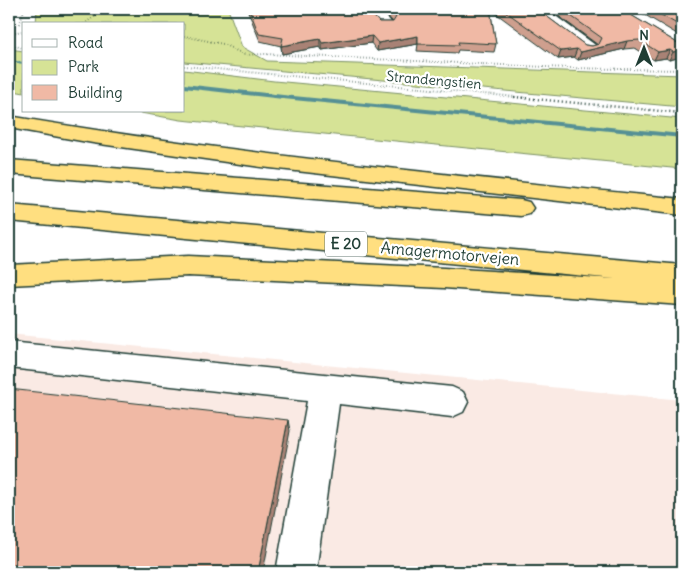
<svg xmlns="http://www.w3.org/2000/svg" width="691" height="581" viewBox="0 0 691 581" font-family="Delius,sans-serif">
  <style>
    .built { fill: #faeae4 }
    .green { fill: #d6e396; stroke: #7a9065 }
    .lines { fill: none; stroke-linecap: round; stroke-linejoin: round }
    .stream { fill: #549095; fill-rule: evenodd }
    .minor-casing { stroke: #1f3d34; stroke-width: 3 }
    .highway-casing { stroke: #1f3d34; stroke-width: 3 }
    .path-far1 { stroke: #1f3d34; stroke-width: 2; stroke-dasharray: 0.5 2.5; stroke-linecap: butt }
    .path { stroke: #1f3d34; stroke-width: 2.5; stroke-dasharray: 1 3; stroke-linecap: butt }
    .minor { fill: #fff; fill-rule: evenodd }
    .highway { fill: #ffdf80; fill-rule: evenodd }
    .wall { fill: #ce9f8e; stroke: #1f3d34 }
    .shaded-wall { fill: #a88274; stroke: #1f3d34 }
    .building { fill: #f0b9a5; stroke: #1f3d34 }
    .labels { text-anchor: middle; stroke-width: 4.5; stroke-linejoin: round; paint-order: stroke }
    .far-street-label { font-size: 14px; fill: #1f3d34; stroke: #fff }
    .shield { fill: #fff; stroke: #627771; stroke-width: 1 }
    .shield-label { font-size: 15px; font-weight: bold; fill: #1f3d34 }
    .street-label { font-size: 16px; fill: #1f3d34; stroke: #fff }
  </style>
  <rect width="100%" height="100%" fill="#fff"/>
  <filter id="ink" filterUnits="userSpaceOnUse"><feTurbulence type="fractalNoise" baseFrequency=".02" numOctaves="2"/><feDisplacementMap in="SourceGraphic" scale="10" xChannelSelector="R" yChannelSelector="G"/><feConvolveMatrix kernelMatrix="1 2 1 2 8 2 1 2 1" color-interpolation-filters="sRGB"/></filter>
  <g filter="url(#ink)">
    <path class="built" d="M 9,334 L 682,400 L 682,572 L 9,572 Z"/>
    <path class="green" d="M 37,9 L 228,9 L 242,47 L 267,61 L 682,75 L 682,107 L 184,62 L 184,24 L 36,24 Z
      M 9,49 L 24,51 L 24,93 L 9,90 Z
      M 184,70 L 274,81 L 682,119 L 682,169 L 181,120 L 129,111 L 184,111 Z"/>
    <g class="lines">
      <path class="stream" d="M 9,60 L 24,62 L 24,64 L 9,62 Z
        M 184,84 L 283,95 L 682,134 L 682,138 L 283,99 L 184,88 Z"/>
      <g class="minor-casing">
        <path id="minor" d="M 363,9 L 379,9 L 394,25 L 392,28 L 380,28 Z
          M 528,9 L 546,9 L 598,47 L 595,51 L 589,52 L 583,51 Z
          M 9,342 L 452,387 L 463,392 L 468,402 L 463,412 L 452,417 L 339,404 L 316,572 L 276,572 L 307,401 L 9,368 Z"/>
      </g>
      <g class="highway-casing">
        <path id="highway" d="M 9,116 C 232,154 457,176 682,199 L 682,215 L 261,167 L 93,143 L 9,128 Z
          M 9,160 L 521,200 L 529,202 L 533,208 L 529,214 L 521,216 L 9,174 Z
          M 9,205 L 682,265 L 682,305 L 444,288 L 188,276 L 9,285 L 9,265 L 188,256 L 444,268 L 616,279 L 9,221 Z"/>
      </g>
      <path class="path-far1" d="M 20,24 L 24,9
        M 84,24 L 105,9
        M 9,33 L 24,31
        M 184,36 L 223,44 L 245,55 L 265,54 L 567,68 L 682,70
        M 9,45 L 24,48
        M 184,66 L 527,98"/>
      <path class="path" d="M 514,97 L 682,113"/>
      <use href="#minor" class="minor"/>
      <use href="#highway" class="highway"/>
    </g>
    <path class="wall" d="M 247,9 L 367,9 L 379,22 L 393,22 L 381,9 L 490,9 L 496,44 L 494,52 L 458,50 L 457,53 L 417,51 L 418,44 L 377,51 L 371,43 L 322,50 L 320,47 L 282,54 L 281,46 L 260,41 Z
      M 490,9 L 537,9 L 585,45 L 592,46 L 598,45 L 549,9 L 621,9 L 679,44 L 682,44 L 682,57 L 669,60 L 666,58 L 654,60 L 635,48 L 624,49 L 578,60 L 574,57 L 558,59 Z
      M 635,9 L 682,9 L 682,37 Z"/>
    <path class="shaded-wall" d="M 9,9 L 14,9 L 10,27 L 9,27 Z
      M 372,36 L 371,43 L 322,50 L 322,43 Z
      M 418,36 L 418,44 L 377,51 L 378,43 Z
      M 320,39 L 320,47 L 282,54 L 281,46 Z
      M 627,41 L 624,49 L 578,60 L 581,52 Z
      M 577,49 L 574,57 L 558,59 L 561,51 Z
      M 670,50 L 666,58 L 654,60 L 658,52 Z
      M 682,50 L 682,57 L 669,60 L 673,52 Z
      M 288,420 L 290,431 L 263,572 L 258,572 Z"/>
    <path class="building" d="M 249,9 L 367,9 L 379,22 L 393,22 L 396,17 L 389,9 L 490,9 L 496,44 L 458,42 L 459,45 L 418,44 L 418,36 L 378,43 L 372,36 L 322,43 L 320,39 L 281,46 L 283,38 L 259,34 Z
      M 502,9 L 537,9 L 585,45 L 592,46 L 599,44 L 602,38 L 561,9 L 621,9 L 679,44 L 682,44 L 682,50 L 673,52 L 670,50 L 658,52 L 639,40 L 627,41 L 581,52 L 577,49 L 561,51 Z
      M 651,9 L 682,9 L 682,27 Z
      M 9,389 L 288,420 L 258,572 L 9,572 Z"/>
  </g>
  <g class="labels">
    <g class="far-street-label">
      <text transform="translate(434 80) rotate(5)" y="5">Strandengstien</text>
    </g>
    <rect class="shield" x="325" y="231.5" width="42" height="25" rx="4"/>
    <g class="shield-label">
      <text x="346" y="249">E 20</text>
    </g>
    <g class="street-label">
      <text transform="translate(450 253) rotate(5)" y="6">Amagermotorvejen</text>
    </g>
  </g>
  <rect width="691" height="581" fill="none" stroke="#fff" stroke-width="30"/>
  <rect x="15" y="15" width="661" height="551" fill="none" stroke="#1f3d34" stroke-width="2" filter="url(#ink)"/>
  <rect x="22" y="22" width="162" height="90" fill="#ffffff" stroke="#a5b1ae"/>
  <rect x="32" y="39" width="25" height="8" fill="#ffffff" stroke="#a5b1ae"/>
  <text x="68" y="48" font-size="15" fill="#1f3d34">Road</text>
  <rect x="32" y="60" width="25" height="15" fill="#d6e396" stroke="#a5b1ae"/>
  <text x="68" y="72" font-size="15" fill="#1f3d34">Park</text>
  <rect x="32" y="85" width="25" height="15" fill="#f0b9a5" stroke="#a5b1ae"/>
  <text x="68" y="98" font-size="15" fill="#1f3d34">Building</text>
  <g transform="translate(644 48)" stroke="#ffffff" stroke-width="4" paint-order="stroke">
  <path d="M0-4L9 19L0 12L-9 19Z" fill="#1f3d34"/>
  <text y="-8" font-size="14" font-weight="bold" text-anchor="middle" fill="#1f3d34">N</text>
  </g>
</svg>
